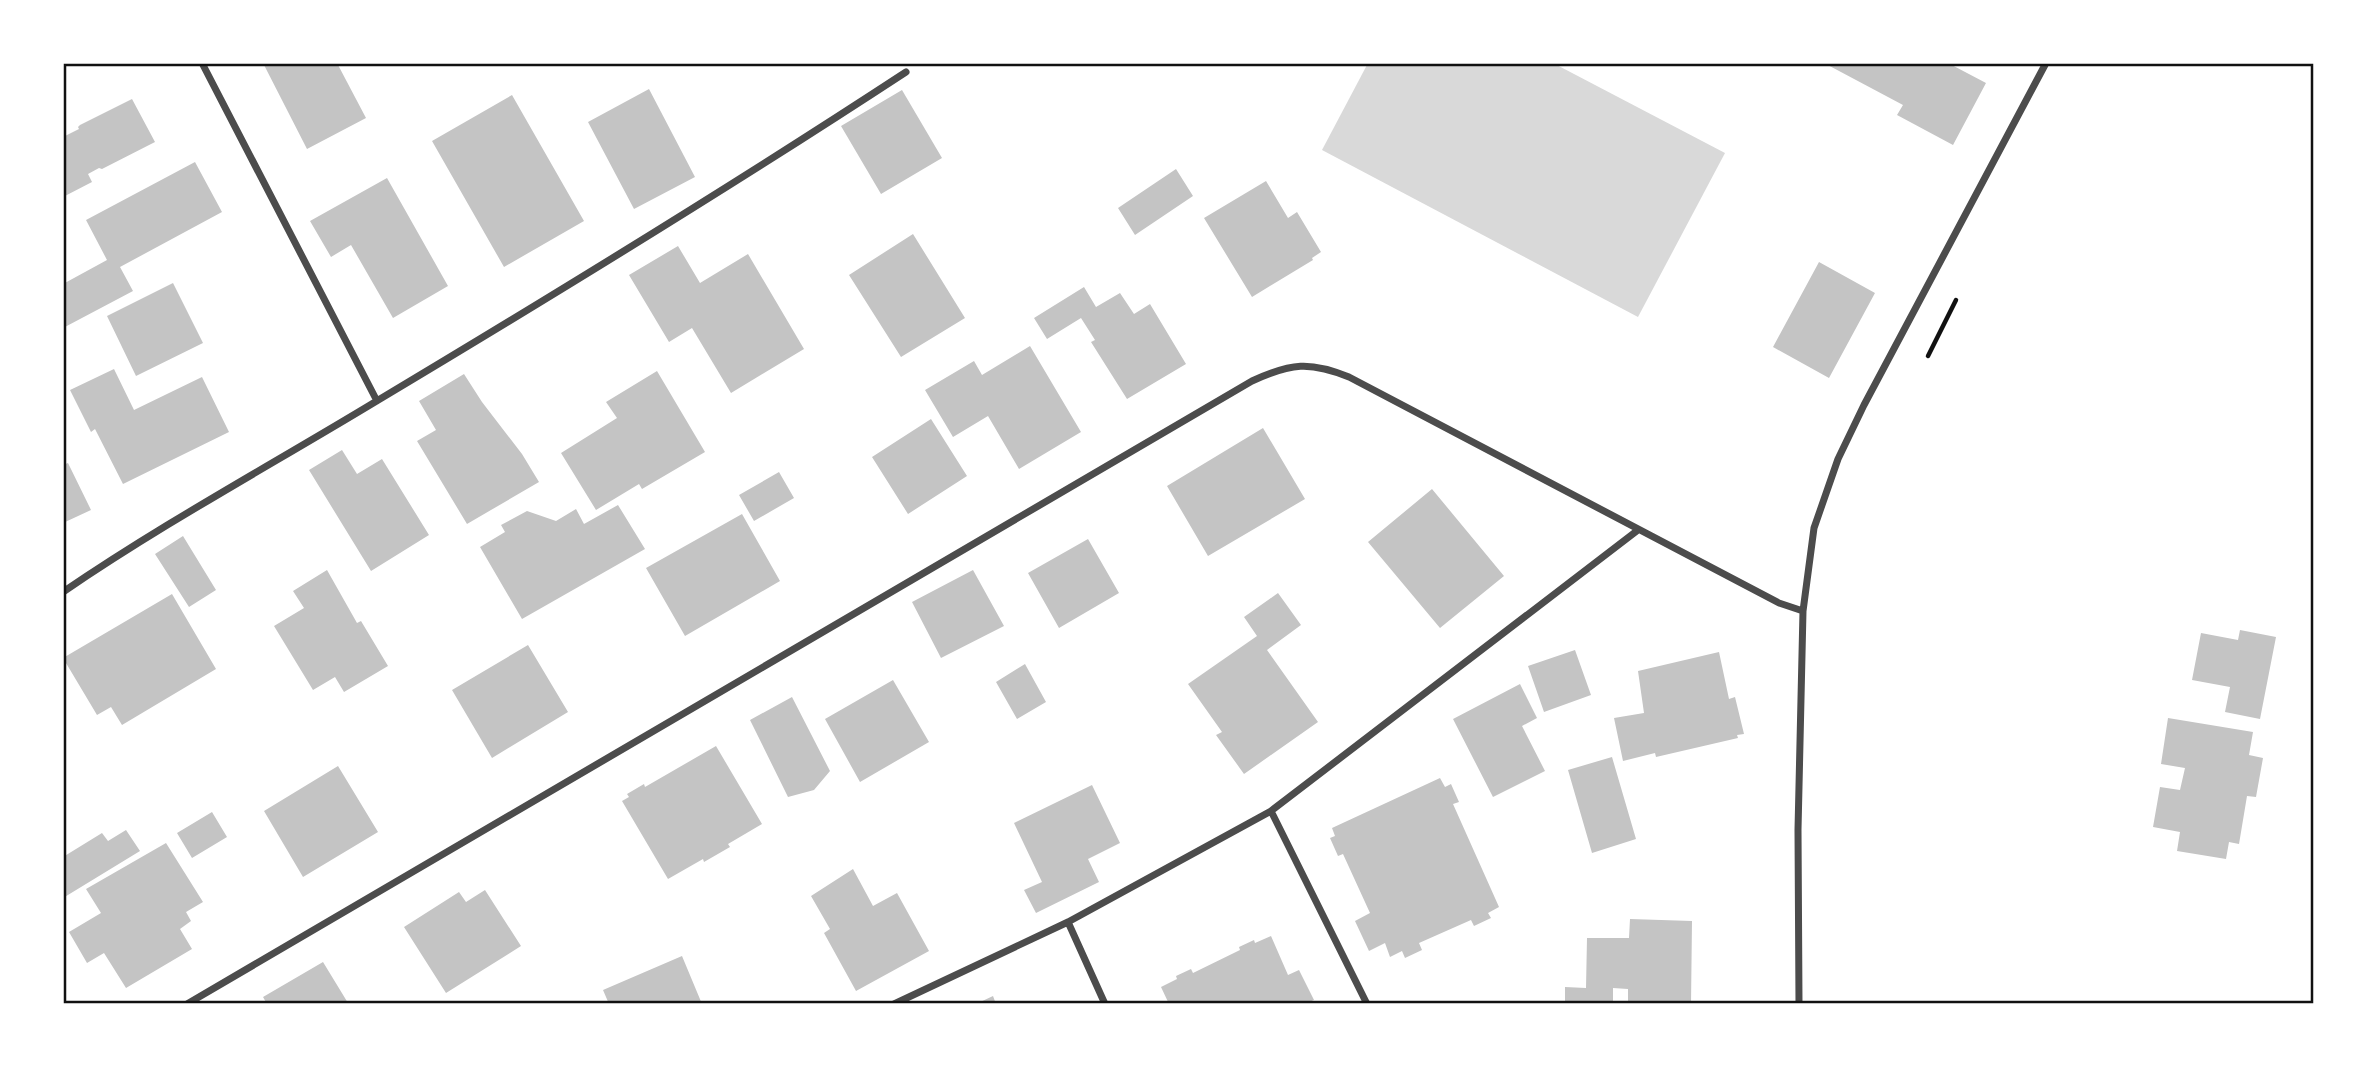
<svg xmlns="http://www.w3.org/2000/svg" width="2377" height="1067" viewBox="0 0 2377 1067" font-family="Karla,sans-serif">
  <style>
    .water { fill: #d9d9d9 }
    .building { fill: #c4c4c4 }
    .lines { fill: none; stroke-linecap: round; stroke-linejoin: round }
    .path { stroke: #111; stroke-width: 4.5 }
    .minor { stroke: #4c4c4c; stroke-width: 7 }
    .neatline { fill: none; stroke: #111; stroke-width: 2.5 }
  </style>
  <rect width="100%" height="100%" fill="#fff"/>
  <path class="water" d="M 1368,63 L 1553,63 L 1725,153 L 1638,317 L 1322,150 Z"/>
  <path class="building" d="M 263,63 L 337,63 L 366,118 L 307,149 Z
    M 1824,63 L 1948,63 L 1986,83 L 1953,145 L 1897,115 L 1903,105 Z
    M 649,89 L 695,177 L 634,209 L 588,122 Z
    M 902,90 L 942,158 L 881,194 L 841,126 Z
    M 512,95 L 584,221 L 504,267 L 432,141 Z
    M 132,99 L 155,142 L 102,169 L 99,168 L 88,174 L 92,182 L 63,197 L 63,137 L 79,129 L 78,127 L 80,125 Z
    M 195,162 L 222,212 L 120,267 L 133,291 L 63,328 L 63,284 L 107,260 L 86,220 Z
    M 1176,169 L 1193,196 L 1135,235 L 1118,208 Z
    M 387,178 L 448,286 L 393,318 L 351,245 L 331,257 L 310,221 Z
    M 1266,181 L 1288,218 L 1297,212 L 1321,252 L 1312,258 L 1313,260 L 1252,297 L 1204,218 Z
    M 913,234 L 965,318 L 901,357 L 849,275 Z
    M 678,246 L 700,283 L 748,254 L 804,349 L 731,393 L 692,328 L 669,342 L 629,275 Z
    M 1819,262 L 1875,293 L 1829,378 L 1773,347 Z
    M 173,283 L 203,343 L 136,376 L 107,316 Z
    M 1084,287 L 1096,307 L 1120,293 L 1134,314 L 1150,304 L 1186,364 L 1127,399 L 1091,342 L 1095,340 L 1081,318 L 1047,339 L 1034,318 Z
    M 1030,346 L 1081,432 L 1019,469 L 988,416 L 953,437 L 925,390 L 974,361 L 982,375 Z
    M 114,369 L 134,410 L 202,377 L 229,432 L 123,484 L 95,429 L 91,432 L 70,390 Z
    M 657,371 L 705,452 L 642,489 L 639,484 L 596,510 L 561,453 L 617,418 L 606,402 Z
    M 464,374 L 482,402 L 522,454 L 539,482 L 467,524 L 417,441 L 436,430 L 419,401 Z
    M 931,419 L 967,476 L 908,514 L 872,457 Z
    M 1263,428 L 1305,499 L 1208,556 L 1167,486 Z
    M 342,450 L 357,474 L 382,459 L 429,535 L 371,571 L 309,470 Z
    M 68,463 L 91,510 L 63,523 L 63,465 Z
    M 779,472 L 794,498 L 754,521 L 739,495 Z
    M 1432,489 L 1504,576 L 1440,628 L 1368,542 Z
    M 618,505 L 645,549 L 522,619 L 480,547 L 505,532 L 501,525 L 527,511 L 556,521 L 576,509 L 584,524 Z
    M 742,514 L 780,581 L 685,636 L 646,568 Z
    M 183,536 L 216,590 L 189,607 L 155,554 Z
    M 1088,539 L 1119,593 L 1059,628 L 1028,573 Z
    M 327,570 L 357,623 L 361,621 L 388,666 L 344,692 L 335,677 L 313,690 L 274,626 L 304,608 L 293,591 Z
    M 973,570 L 1004,626 L 941,658 L 912,602 Z
    M 1278,593 L 1301,625 L 1267,650 L 1318,722 L 1244,774 L 1216,735 L 1222,732 L 1188,684 L 1257,636 L 1244,617 Z
    M 172,594 L 216,669 L 122,725 L 111,707 L 97,715 L 63,658 Z
    M 2240,630 L 2276,637 L 2260,719 L 2225,712 L 2230,687 L 2192,680 L 2201,633 L 2238,640 Z
    M 528,645 L 568,712 L 492,758 L 452,690 Z
    M 1575,650 L 1591,695 L 1544,712 L 1528,666 Z
    M 1719,652 L 1729,699 L 1735,697 L 1744,734 L 1737,735 L 1738,738 L 1656,757 L 1655,753 L 1623,761 L 1614,718 L 1644,713 L 1638,671 Z
    M 1025,664 L 1046,702 L 1017,719 L 996,682 Z
    M 893,680 L 929,742 L 860,782 L 825,719 Z
    M 1520,684 L 1537,718 L 1522,726 L 1545,771 L 1493,797 L 1453,719 Z
    M 792,697 L 830,771 L 814,790 L 788,797 L 750,720 Z
    M 2168,718 L 2253,732 L 2249,755 L 2263,758 L 2256,797 L 2247,796 L 2239,844 L 2229,842 L 2226,859 L 2177,851 L 2180,832 L 2153,827 L 2160,787 L 2180,790 L 2185,768 L 2161,764 Z
    M 716,746 L 762,824 L 728,844 L 730,847 L 704,862 L 703,859 L 668,879 L 622,801 L 629,797 L 627,794 L 644,784 L 645,787 Z
    M 1612,757 L 1636,839 L 1592,853 L 1568,770 Z
    M 338,766 L 378,832 L 303,877 L 264,811 Z
    M 1440,778 L 1445,787 L 1451,784 L 1459,802 L 1453,804 L 1499,907 L 1488,913 L 1491,918 L 1474,926 L 1471,920 L 1419,943 L 1422,950 L 1405,958 L 1402,951 L 1390,957 L 1385,943 L 1369,951 L 1355,921 L 1370,913 L 1343,854 L 1338,856 L 1330,838 L 1335,836 L 1332,828 Z
    M 1092,785 L 1120,843 L 1088,859 L 1099,882 L 1036,913 L 1024,890 L 1042,882 L 1014,823 Z
    M 212,812 L 227,837 L 192,858 L 177,833 Z
    M 126,830 L 140,851 L 63,898 L 63,857 L 102,833 L 108,841 Z
    M 166,843 L 203,902 L 186,912 L 191,921 L 180,929 L 192,949 L 126,988 L 104,953 L 87,963 L 69,932 L 101,913 L 86,889 Z
    M 853,869 L 873,906 L 897,893 L 929,951 L 856,991 L 824,933 L 830,929 L 811,896 Z
    M 485,890 L 521,946 L 446,993 L 404,927 L 459,892 L 466,902 Z
    M 1630,919 L 1692,921 L 1691,1004 L 1628,1004 L 1628,989 L 1613,988 L 1613,1004 L 1565,1004 L 1565,987 L 1586,988 L 1587,938 L 1629,938 Z
    M 1271,936 L 1288,975 L 1299,970 L 1314,1000 L 1304,1004 L 1169,1004 L 1161,987 L 1177,979 L 1176,976 L 1191,969 L 1193,973 L 1240,950 L 1239,947 L 1254,940 L 1255,943 Z
    M 682,956 L 702,1004 L 609,1004 L 603,990 Z
    M 323,962 L 348,1003 L 267,1004 L 263,997 Z
    M 993,996 L 996,1004 L 976,1004 Z"/>
  <g class="lines">
    <path class="path" d="M 1928,356 L 1956,300"/>
    <path class="minor" d="M 202,63 L 377,401
      M 63,592 C 164,523 271,465 375,402 C 554,295 732,186 906,72
      M 1068,922 L 1105,1004
      M 187,1004 L 1252,381 C 1291,363 1310,361 1349,377 L 1779,603 L 1803,611
      M 894,1004 L 1068,922 L 1271,811
      M 1367,1004 L 1271,811 L 1638,530
      M 1799,1004 L 1798,830 L 1803,611 L 1814,528 L 1838,459 L 1864,405 L 2046,63"/>
  </g>
  <rect width="2377" height="1067" fill="none" stroke="#ffffff" stroke-width="130"/>
  <rect x="65" y="65" width="2247" height="937" class="neatline"/>
</svg>
